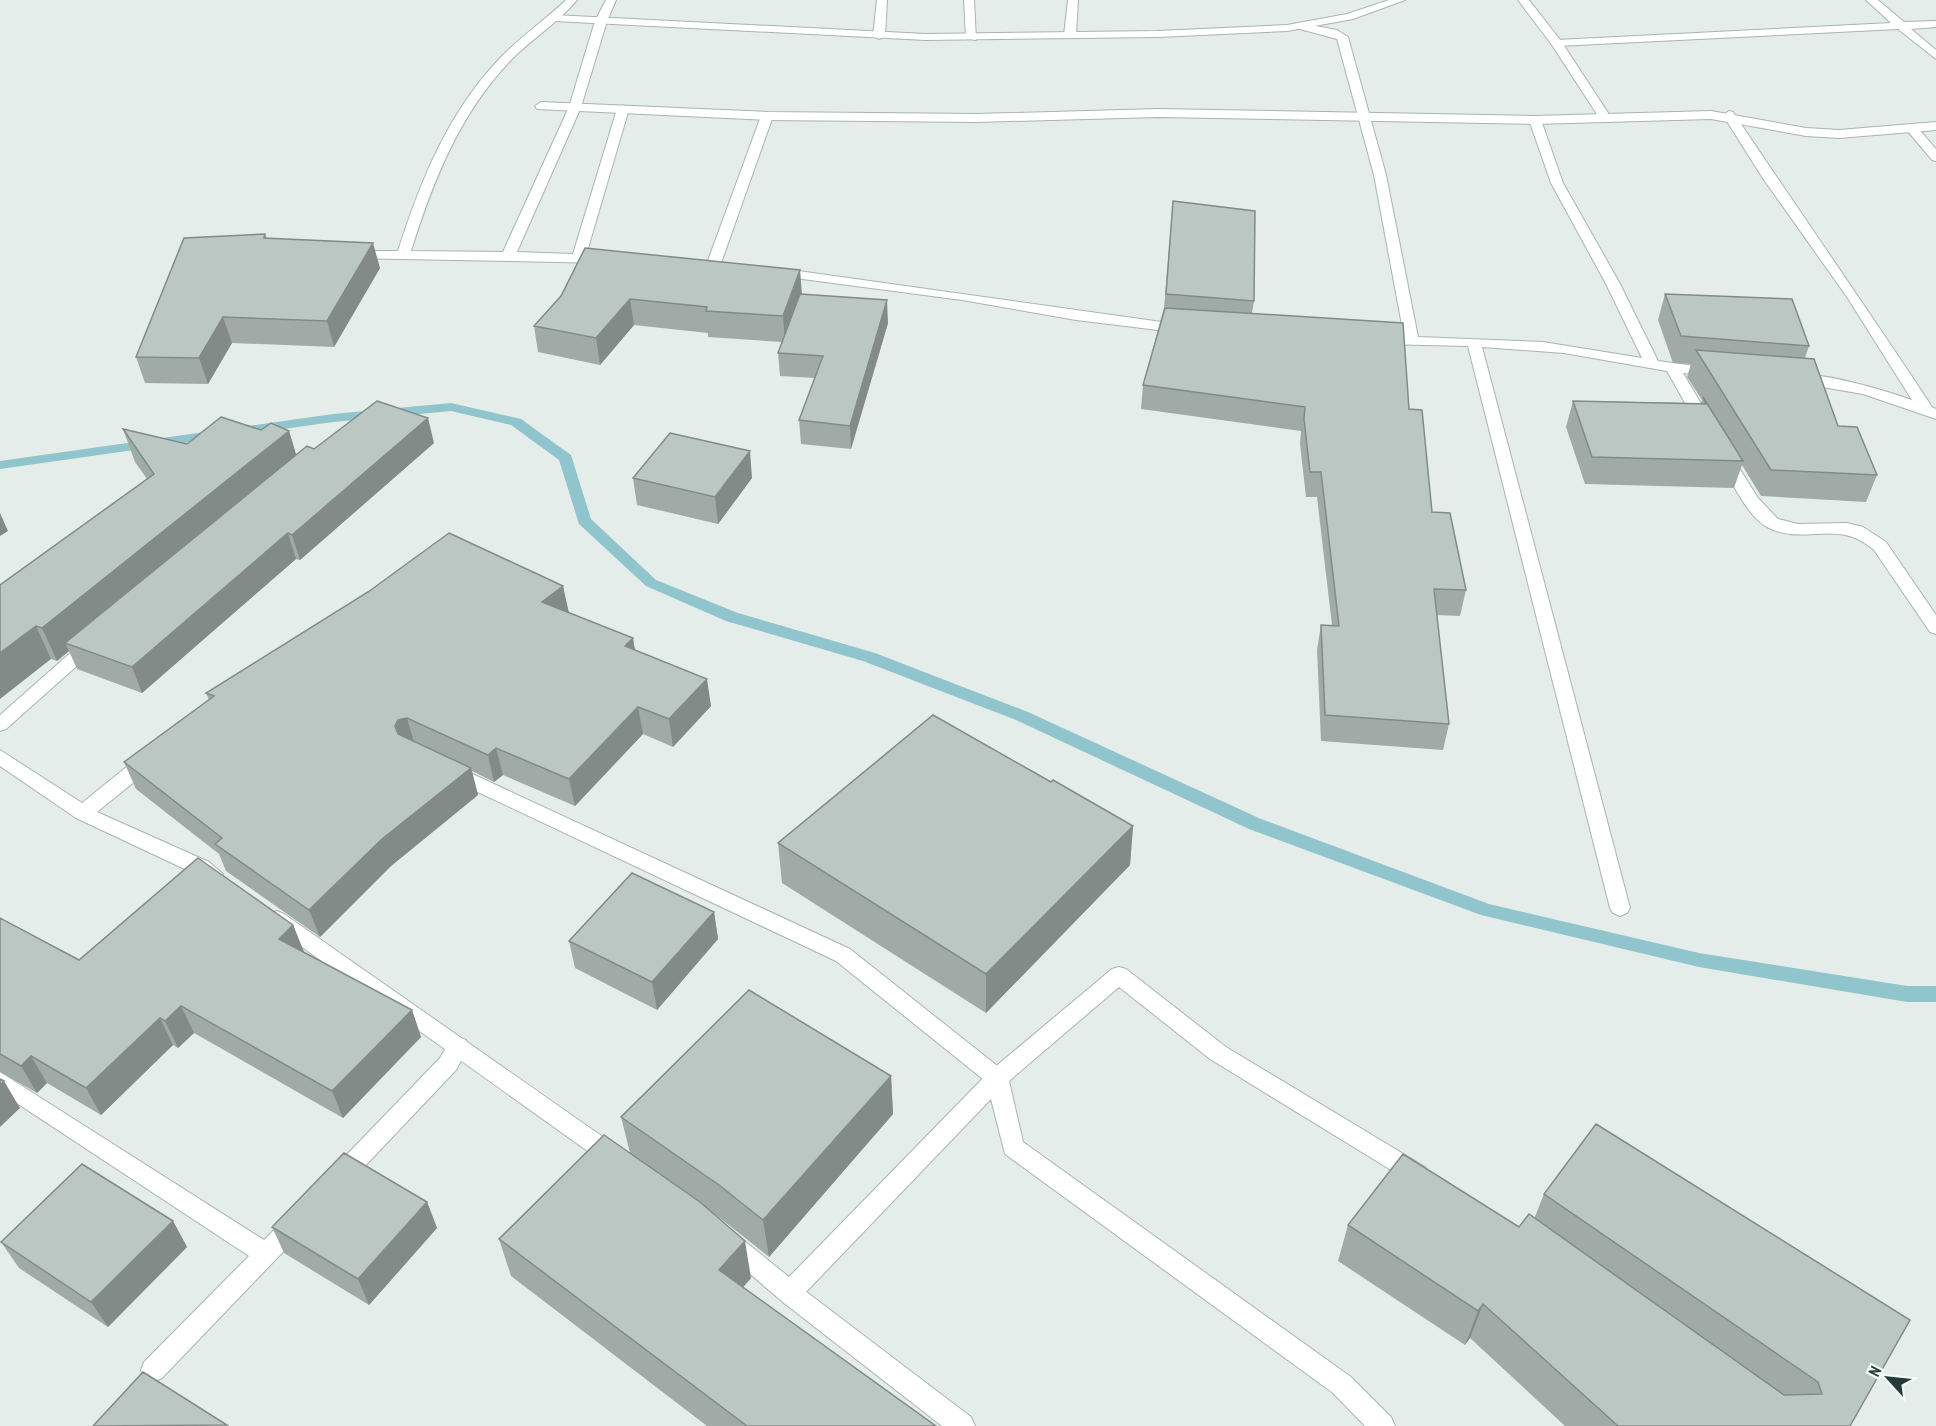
<svg xmlns="http://www.w3.org/2000/svg" width="1936" height="1426" viewBox="0 0 1936 1426" font-family="'PT Sans Narrow',sans-serif">
  <style>
    .lines { fill: none; stroke-linecap: round; stroke-linejoin: round }
    .stream { fill: #91c5cd; fill-rule: evenodd }
    .service-casing { stroke: #a7b5b0; stroke-width: 2 }
    .minor-casing { stroke: #a7b5b0; stroke-width: 2 }
    .service { fill: #fff; fill-rule: evenodd }
    .minor { fill: #fff; fill-rule: evenodd }
    .wall { fill: #a0aba7 }
    .shaded-wall { fill: #828b88 }
    .building { fill: #bac7c2; stroke: #828b88; stroke-width: 1.5 }
  </style>
  <rect width="100%" height="100%" fill="#e4ede9"/>
  <g class="lines">
    <path class="stream" d="M 451,403 L 521,419 L 571,455 L 591,519 L 656,580 L 738,613 L 875,653 L 1028,712 L 1261,819 L 1489,904 L 1699,953 L 1907,986 L 1936,986 L 1936,1002 L 1907,1002 L 1699,967 L 1481,915 L 1249,829 L 1016,720 L 863,661 L 726,621 L 646,586 L 579,524 L 559,460 L 511,425 L 451,411 L 333,422 L 0,469 L 0,461 L 333,414 Z"/>
    <g class="service-casing">
      <path id="service" d="M 566,0 L 577,0 C 559,22 533,38 513,58 C 460,112 433,181 411,251 L 503,252 L 569,107 L 595,21 L 606,0 L 616,0 L 607,21 L 581,107 L 517,252 L 573,254 L 617,109 L 623,105 L 629,109 L 586,255 L 608,257 L 608,263 L 347,258 L 345,255 L 352,251 L 398,251 C 421,179 449,110 503,55 C 523,35 546,19 566,0 Z
        M 877,0 L 887,0 L 885,36 L 879,39 L 873,36 Z
        M 964,0 L 974,0 L 976,40 L 966,38 Z
        M 1068,0 L 1078,0 L 1076,35 L 1070,38 L 1064,35 Z
        M 1518,0 L 1529,0 L 1561,41 L 1612,119 L 1610,122 L 1602,122 L 1552,45 Z
        M 1300,23 L 1337,30 L 1348,37 L 1386,175 L 1418,337 L 1543,342 L 1642,358 L 1605,282 L 1551,183 L 1529,120 L 1535,116 L 1541,120 L 1563,183 L 1619,282 L 1658,361 L 1711,368 L 1718,372 L 1711,376 L 1683,373 L 1713,424 L 1705,429 L 1697,424 L 1667,371 L 1564,353 L 1482,347 L 1630,908 L 1627,913 L 1620,916 L 1613,913 L 1610,908 L 1468,346 L 1382,344 L 1375,340 L 1382,336 L 1404,336 L 1374,175 L 1337,39 L 1296,28 L 1294,26 Z
        M 1729,111 L 1733,112 C 1799,211 1867,308 1932,407 L 1936,409 L 1936,419 L 1863,394 L 1799,383 L 1792,379 C 1805,365 1893,393 1912,400 L 1847,297 L 1762,177 L 1723,115 Z
        M 767,112 L 773,116 L 720,266 L 713,270 L 708,269 L 706,266 L 761,116 Z
        M 1912,125 L 1916,126 L 1936,149 L 1936,161 L 1932,160 L 1906,129 Z
        M 777,268 L 1183,325 L 1190,329 L 1183,333 L 1076,320 L 962,300 L 772,275 L 770,272 Z
        M 1724,450 L 1729,452 L 1758,498 L 1778,519 L 1798,524 L 1847,523 L 1863,527 L 1886,542 L 1936,615 L 1936,634 L 1930,632 L 1874,550 C 1837,517 1805,547 1767,527 C 1746,516 1729,475 1716,455 Z
        M 453,765 L 850,949 L 1005,1072 L 1008,1078 L 1005,1084 L 997,1087 L 989,1084 L 836,961 L 446,777 L 444,772 L 446,767 Z
        M 458,1037 L 466,1040 L 469,1046 L 456,1070 L 348,1184 L 340,1187 L 332,1184 L 329,1177 L 332,1170 L 440,1058 L 450,1040 Z
        M 0,1072 L 264,1240 L 286,1218 L 294,1215 L 302,1218 L 306,1225 L 302,1232 L 162,1378 L 153,1382 L 144,1378 L 141,1370 L 144,1362 L 249,1256 L 0,1092 Z
        M 792,1284 L 800,1287 L 971,1417 L 975,1426 L 942,1426 L 784,1303 L 780,1295 L 784,1287 Z"/>
    </g>
    <g class="minor-casing">
      <path id="minor" d="M 1389,0 L 1405,0 L 1353,19 L 1287,31 L 1158,37 L 926,40 L 554,21 L 548,18 L 554,15 L 926,34 L 1158,31 L 1287,25 L 1347,14 Z
        M 1866,0 L 1878,0 L 1904,22 L 1936,21 L 1936,27 L 1911,29 L 1936,50 L 1936,59 L 1898,29 L 1557,46 L 1551,43 L 1557,40 L 1891,23 Z
        M 541,102 L 767,112 L 977,114 L 1158,109 L 1535,116 L 1711,111 L 1806,128 L 1839,130 L 1936,122 L 1936,130 L 1839,138 L 1806,136 L 1711,119 L 1535,124 L 1158,117 L 977,122 L 767,120 L 537,109 L 535,106 Z
        M 91,638 L 97,640 L 100,644 L 97,648 L 6,729 L 0,731 L 0,715 L 85,640 Z
        M 0,750 L 82,803 L 140,756 L 154,756 L 156,761 L 154,766 L 97,812 L 209,862 L 223,874 L 220,879 L 213,881 L 206,879 L 76,818 L 0,766 Z
        M 277,911 L 284,914 L 623,1151 L 626,1158 L 623,1165 L 615,1168 L 607,1165 L 270,924 L 267,919 L 270,914 Z
        M 1119,967 L 1126,969 L 1226,1047 L 1425,1167 L 1428,1174 L 1425,1181 L 1417,1184 L 1409,1181 L 1210,1059 L 1119,987 L 1009,1081 L 1023,1142 L 1351,1377 L 1391,1417 L 1395,1426 L 1365,1426 L 1333,1393 L 1005,1154 L 991,1099 L 805,1293 L 800,1303 L 792,1306 L 784,1303 L 721,1249 L 717,1242 L 721,1235 L 729,1232 L 737,1235 L 789,1277 L 989,1072 L 1112,969 Z"/>
    </g>
    <use href="#service" class="service"/>
    <use href="#minor" class="minor"/>
  </g>
  <path class="wall" d="M 1173,201 L 1254,301 L 1252,313 L 1409,409 L 1432,512 L 1466,590 L 1460,616 L 1437,615 L 1449,724 L 1443,750 L 1321,741 L 1317,650 L 1321,625 L 1332,625 L 1317,497 L 1306,497 L 1300,444 L 1301,431 L 1141,409 L 1143,385 L 1164,308 Z
    M 265,234 L 267,238 L 380,268 L 334,347 L 232,343 L 208,384 L 145,383 L 136,357 Z
    M 800,270 L 801,294 L 888,323 L 851,449 L 801,444 L 799,420 L 815,378 L 780,376 L 778,353 L 782,342 L 708,337 L 708,333 L 634,325 L 600,365 L 538,352 L 534,326 L 561,296 Z
    M 1665,294 L 1809,346 L 1805,358 L 1838,426 L 1877,475 L 1866,502 L 1761,496 L 1742,465 L 1734,488 L 1585,484 L 1566,427 L 1573,401 L 1701,403 L 1702,400 L 1687,377 L 1691,364 L 1673,363 L 1658,320 Z
    M 123,429 L 187,444 L 261,430 L 289,431 L 296,455 L 314,449 L 434,443 L 300,560 L 296,559 L 142,693 L 77,669 L 69,651 L 57,661 L 51,659 L 0,585 L 147,479 L 135,462 Z
    M 633,478 L 752,478 L 718,524 L 637,505 Z
    M 563,586 L 568,613 L 633,638 L 635,650 L 711,706 L 673,747 L 643,734 L 575,806 L 503,775 L 494,782 L 472,771 L 478,795 L 391,866 L 320,937 L 226,871 L 219,854 L 136,789 L 124,762 L 209,700 L 206,693 Z
    M 1133,826 L 1130,865 L 986,1013 L 782,883 L 778,843 Z
    M 714,912 L 718,939 L 657,1010 L 575,968 L 569,941 Z
    M 0,918 L 79,960 L 293,925 L 304,952 L 412,1010 L 421,1037 L 343,1118 L 194,1033 L 178,1048 L 173,1045 L 101,1115 L 47,1083 L 37,1093 L 0,1072 Z
    M 891,1076 L 893,1114 L 769,1257 L 725,1222 L 713,1213 L 751,1278 L 743,1287 L 936,1426 L 707,1426 L 511,1276 L 499,1239 L 630,1153 L 621,1117 Z
    M 1544,1194 L 1910,1320 L 1850,1426 L 1565,1426 L 1470,1338 L 1465,1345 L 1338,1261 L 1348,1225 L 1519,1227 L 1534,1219 Z
    M 427,1202 L 437,1228 L 369,1305 L 284,1253 L 272,1227 Z
    M 173,1221 L 187,1247 L 108,1327 L 19,1268 L 1,1242 Z"/>
  <path class="shaded-wall" d="M 373,243 L 380,268 L 334,347 L 327,321 Z
    M 800,270 L 802,295 L 785,342 L 783,316 Z
    M 630,299 L 634,325 L 600,365 L 596,338 Z
    M 887,300 L 888,323 L 851,449 L 850,426 Z
    M 223,317 L 232,343 L 208,384 L 199,358 Z
    M 428,418 L 434,443 L 300,560 L 292,535 Z
    M 289,431 L 299,464 L 65,643 L 69,651 L 57,661 L 42,628 Z
    M 750,451 L 752,478 L 718,524 L 715,497 Z
    M 0,513 L 8,531 L 0,536 Z
    M 288,533 L 296,559 L 142,693 L 132,667 Z
    M 563,586 L 569,613 L 542,602 Z
    M 36,626 L 51,659 L 0,699 L 0,653 Z
    M 633,638 L 637,666 L 625,646 Z
    M 707,679 L 711,706 L 673,747 L 669,719 Z
    M 638,707 L 643,734 L 575,806 L 569,779 Z
    M 407,718 L 415,745 L 403,753 L 395,726 L 398,720 Z
    M 496,748 L 503,775 L 494,782 L 488,755 Z
    M 471,768 L 478,795 L 391,866 L 320,937 L 309,910 L 382,839 Z
    M 1133,826 L 1130,865 L 986,1013 L 986,974 Z
    M 714,912 L 718,939 L 657,1010 L 652,982 Z
    M 293,925 L 304,952 L 279,939 Z
    M 181,1006 L 194,1033 L 178,1048 L 165,1021 Z
    M 412,1010 L 421,1037 L 343,1118 L 332,1091 Z
    M 160,1018 L 173,1045 L 101,1115 L 86,1088 Z
    M 31,1056 L 47,1083 L 37,1093 L 21,1066 Z
    M 891,1076 L 893,1114 L 769,1257 L 763,1220 Z
    M 4,1081 L 20,1108 L 0,1127 L 0,1085 Z
    M 427,1202 L 437,1228 L 369,1305 L 358,1279 Z
    M 173,1221 L 187,1247 L 108,1327 L 91,1302 Z
    M 745,1241 L 751,1278 L 726,1307 L 719,1270 Z
    M 1483,1304 L 1470,1338 L 1465,1345 L 1478,1311 Z"/>
  <path class="building" d="M 1173,201 L 1255,211 L 1254,301 L 1166,294 Z
    M 265,234 L 264,238 L 373,243 L 327,321 L 223,317 L 199,358 L 136,357 L 184,238 Z
    M 585,248 L 800,270 L 783,316 L 706,311 L 707,307 L 630,299 L 596,338 L 534,326 L 561,296 Z
    M 800,294 L 887,300 L 850,426 L 799,420 L 823,356 L 778,353 Z
    M 1665,294 L 1792,299 L 1809,346 L 1681,336 Z
    M 1165,308 L 1403,323 L 1409,409 L 1422,410 L 1432,512 L 1450,513 L 1466,590 L 1434,589 L 1449,724 L 1325,715 L 1321,625 L 1339,626 L 1321,472 L 1310,472 L 1304,419 L 1305,407 L 1143,385 Z
    M 1696,350 L 1814,359 L 1838,426 L 1857,427 L 1877,475 L 1771,470 Z
    M 1703,397 L 1743,461 L 1592,457 L 1573,401 L 1706,404 Z
    M 377,401 L 428,418 L 292,535 L 288,533 L 132,667 L 65,643 L 307,446 L 314,449 Z
    M 221,417 L 261,430 L 271,423 L 289,431 L 42,628 L 36,626 L 0,653 L 0,585 L 154,474 L 123,429 L 187,444 Z
    M 670,433 L 750,451 L 715,497 L 633,478 Z
    M 449,533 L 563,586 L 542,602 L 633,638 L 625,646 L 707,679 L 669,719 L 638,707 L 569,779 L 496,748 L 488,755 L 407,718 L 398,720 L 395,726 L 398,734 L 471,768 L 382,839 L 309,910 L 215,844 L 222,838 L 124,762 L 214,696 L 206,693 L 368,592 Z
    M 933,715 L 1051,782 L 1053,780 L 1133,826 L 986,974 L 778,843 Z
    M 198,858 L 293,925 L 279,939 L 412,1010 L 332,1091 L 181,1006 L 165,1021 L 160,1018 L 86,1088 L 31,1056 L 21,1066 L 0,1054 L 0,918 L 79,960 Z
    M 632,873 L 714,912 L 652,982 L 569,941 Z
    M 749,990 L 891,1076 L 763,1220 L 719,1185 L 621,1117 Z
    M 0,1079 L 4,1081 L 0,1085 Z
    M 1596,1124 L 1910,1320 L 1850,1426 L 1618,1426 L 1483,1304 L 1478,1311 L 1348,1225 L 1403,1154 L 1519,1227 L 1529,1214 L 1784,1395 L 1822,1394 L 1818,1382 L 1544,1194 Z
    M 604,1135 L 700,1202 L 745,1241 L 719,1270 L 936,1426 L 747,1426 L 499,1239 Z
    M 344,1153 L 427,1202 L 358,1279 L 272,1227 Z
    M 82,1164 L 173,1221 L 91,1302 L 1,1242 Z
    M 143,1372 L 227,1425 L 93,1426 Z"/>
  <g transform="translate(1888 1378) rotate(297)" stroke="#f5f9f7" stroke-width="4.5" paint-order="stroke">
  <path d="M0-4.5L10 22L0 15L-10 22Z" fill="#253d36"/>
  <text y="-9" font-size="16" font-weight="bold" text-anchor="middle" fill="#253d36">N</text>
  </g>
</svg>
